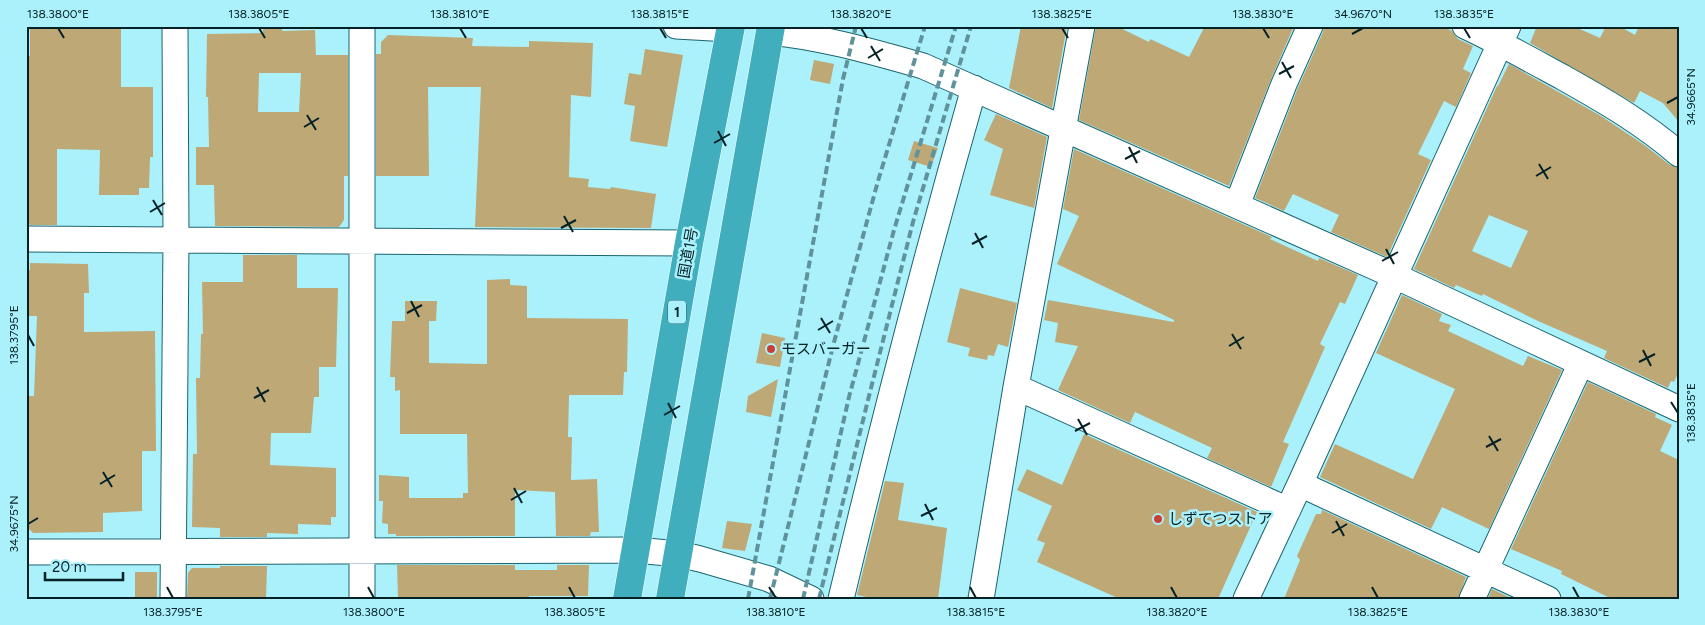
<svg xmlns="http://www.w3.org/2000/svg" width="1705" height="625" viewBox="0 0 1705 625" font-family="Figtree,'Noto Sans JP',sans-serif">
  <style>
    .building { fill: #bda876; fill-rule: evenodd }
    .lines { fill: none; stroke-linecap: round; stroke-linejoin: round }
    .minor-casing { stroke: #1b656f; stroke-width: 27 }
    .highway-casing { stroke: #fff; stroke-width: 29 }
    .minor { stroke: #fff; stroke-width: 25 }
    .highway { stroke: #41aebd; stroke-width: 28 }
    .rail { stroke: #5f929a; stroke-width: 4; stroke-dasharray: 8 4; stroke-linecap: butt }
    .ticks { fill: none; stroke: #042125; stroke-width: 2 }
    .poi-dot { fill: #cc3e35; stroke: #abf1fc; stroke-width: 2 }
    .labels { text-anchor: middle; stroke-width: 5; stroke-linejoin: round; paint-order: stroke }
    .shield { fill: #abf1fc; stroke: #365f66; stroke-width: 1 }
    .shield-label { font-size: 14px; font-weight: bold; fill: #042125 }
    .street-label { font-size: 15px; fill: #042125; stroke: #abf1fc }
    .poi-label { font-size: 15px; fill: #042125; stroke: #abf1fc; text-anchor: start }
    .neatline { fill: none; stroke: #042125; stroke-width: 2 }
    .ticks-label { font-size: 12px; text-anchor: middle; fill: #042125 }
  </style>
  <rect width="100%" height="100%" fill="#abf1fc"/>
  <path class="building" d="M 30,26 L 121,26 L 121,87 L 153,87 L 153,157 L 150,157 L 149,188 L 139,188 L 139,195 L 99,195 L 100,150 L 57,149 L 57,225 L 30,225 L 26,220 L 26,56 L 30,56 Z
    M 263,26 L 282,26 L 282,31 L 315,30 L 316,55 L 348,55 L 348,176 L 344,176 L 344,220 L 339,227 L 215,226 L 214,185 L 196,185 L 196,147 L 209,147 L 208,97 L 206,97 L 207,34 L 263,33 ZM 259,73 L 301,73 L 299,112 L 258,112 Z
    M 1021,26 L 1067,26 L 1052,108 L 1009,88 Z
    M 1096,26 L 1116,26 L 1149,42 L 1150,39 L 1189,57 L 1205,26 L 1294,26 L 1271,79 L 1229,186 L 1079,120 Z
    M 1324,26 L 1442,26 L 1452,31 L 1458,39 L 1473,46 L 1463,69 L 1471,73 L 1456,107 L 1444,101 L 1418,154 L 1431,160 L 1387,257 L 1331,232 L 1339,215 L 1293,194 L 1284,211 L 1255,198 L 1297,90 L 1323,32 Z
    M 1537,26 L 1573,26 L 1600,38 L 1606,26 L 1619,26 L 1635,35 L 1639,26 L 1679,26 L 1679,122 L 1663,103 L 1640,91 L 1634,103 L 1530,43 Z
    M 388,35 L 473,38 L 472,46 L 529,47 L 529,41 L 593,43 L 591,97 L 571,95 L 569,177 L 589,179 L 588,187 L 610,189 L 611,187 L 656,194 L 651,228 L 475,227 L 481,87 L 428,87 L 429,176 L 376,176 L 376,54 L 381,54 L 381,42 Z
    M 645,49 L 683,55 L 667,147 L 630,141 L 635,106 L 624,104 L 629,73 L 641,75 Z
    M 814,60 L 834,64 L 830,84 L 810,80 Z
    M 1509,64 L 1601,116 L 1643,144 L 1670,165 L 1679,168 L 1679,371 L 1674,382 L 1671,381 L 1668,388 L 1604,358 L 1607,351 L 1538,321 L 1483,294 L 1482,296 L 1456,285 L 1454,288 L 1414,269 L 1497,86 L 1498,86 ZM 1489,215 L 1528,231 L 1511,268 L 1472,251 Z
    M 996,114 L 1047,137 L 1034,208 L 990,195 L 1003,149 L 984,140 Z
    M 914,141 L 938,148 L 931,167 L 908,160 Z
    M 1074,149 L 1272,237 L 1270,239 L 1318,261 L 1319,258 L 1358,275 L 1345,304 L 1340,302 L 1320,344 L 1325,347 L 1283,442 L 1289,444 L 1271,487 L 1207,458 L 1212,448 L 1135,412 L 1130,423 L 1058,390 L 1078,346 L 1055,342 L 1058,323 L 1044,320 L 1048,300 L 1174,322 L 1174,320 L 1057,264 L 1079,216 L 1063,209 Z
    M 243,255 L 297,255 L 297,288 L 338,288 L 336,367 L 319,367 L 319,397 L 314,397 L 311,433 L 271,433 L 270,465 L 336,468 L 336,517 L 331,517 L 331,525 L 298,524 L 298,534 L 267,533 L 267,537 L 220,537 L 220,528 L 192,527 L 193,454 L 197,454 L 196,378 L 200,378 L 201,334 L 203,334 L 202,282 L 243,282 Z
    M 30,263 L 88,264 L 89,293 L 84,293 L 84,332 L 155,331 L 156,451 L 142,451 L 142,511 L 103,513 L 103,532 L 33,533 L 26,526 L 27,396 L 34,396 L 37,316 L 26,316 L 26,270 L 30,270 Z
    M 510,279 L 510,285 L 527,286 L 527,318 L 628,319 L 627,372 L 624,372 L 623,395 L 569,395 L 568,437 L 572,437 L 571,480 L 597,479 L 599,532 L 591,532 L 590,536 L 556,536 L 555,492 L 515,490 L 515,536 L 396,536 L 396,534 L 388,534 L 388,524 L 382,523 L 383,501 L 379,501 L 379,475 L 409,477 L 409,498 L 463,498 L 463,493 L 468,493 L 467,434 L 400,434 L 400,390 L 395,391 L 395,377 L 390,377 L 392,321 L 405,321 L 405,301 L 437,301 L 436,321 L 429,321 L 429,363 L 487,364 L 487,280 Z
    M 960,288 L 1017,303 L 1008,347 L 998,344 L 994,356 L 988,355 L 987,360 L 968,356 L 970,348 L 947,342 Z
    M 1402,295 L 1442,314 L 1439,321 L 1451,325 L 1448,331 L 1523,366 L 1528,356 L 1562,370 L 1489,529 L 1442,507 L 1431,529 L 1320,477 L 1335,444 L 1413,479 L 1455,389 L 1376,353 Z
    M 762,333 L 785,338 L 780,367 L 756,363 Z
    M 778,379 L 771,417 L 746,412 L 748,396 Z
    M 1588,382 L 1656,414 L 1655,417 L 1672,425 L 1660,451 L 1679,460 L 1679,599 L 1612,599 L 1561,574 L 1562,571 L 1511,549 Z
    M 1084,434 L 1257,512 L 1218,599 L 1120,599 L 1037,562 L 1045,543 L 1037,540 L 1052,506 L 1017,490 L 1027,469 L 1062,485 Z
    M 885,481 L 904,483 L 898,520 L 947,528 L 938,599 L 876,599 L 857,595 Z
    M 1322,510 L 1466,577 L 1458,599 L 1284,599 L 1300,560 L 1297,556 L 1316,514 L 1321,514 Z
    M 727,521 L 752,524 L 745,551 L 722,548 Z
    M 397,565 L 515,565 L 515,570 L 557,570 L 557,565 L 589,565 L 588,596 L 529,596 L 529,599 L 398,599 Z
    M 220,566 L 267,566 L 266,599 L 187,599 L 188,573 L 192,568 L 220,568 Z
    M 135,572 L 157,572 L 157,599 L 135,599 Z
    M 1492,589 L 1513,599 L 1488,599 Z"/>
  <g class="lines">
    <g class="minor-casing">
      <path id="minor" d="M 362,26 L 362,599
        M 676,26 L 730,29
        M 1465,26 C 1499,42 1531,60 1564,78 C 1605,101 1643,123 1679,154
        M 770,32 C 822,37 873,52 923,66 L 1395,276 L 1679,409
        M 1237,205 L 1284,84 L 1310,26
        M 26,239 L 689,243
        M 1016,387 L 1288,510
        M 1300,484 L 1548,599
        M 26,552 L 635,550 L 679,554 L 700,559 L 769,579 L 811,599
        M 173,599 L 176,240 L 175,26
        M 841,599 C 882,427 926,257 974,88
        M 981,599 L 1016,387 L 1082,26
        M 1246,599 L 1300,484 L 1508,26
        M 1472,599 L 1581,363"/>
    </g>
    <g class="highway-casing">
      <path id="highway" d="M 627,599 L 689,243 L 731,26
        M 670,599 L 771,26"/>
    </g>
    <use href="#minor" class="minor"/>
    <use href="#highway" class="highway"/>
    <path class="rail" d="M 748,599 L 843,79 L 856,26
      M 770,599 L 833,346 L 878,181 L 925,26
      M 803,599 L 849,397 L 894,230 L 956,26
      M 819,599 L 869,396 L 913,222 L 971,26"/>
  </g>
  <path class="ticks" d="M 58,28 L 64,38M 259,28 L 265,38M 460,28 L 466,38M 660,28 L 666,38M 861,28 L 867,38M 1062,28 L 1068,38M 1263,28 L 1269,38M 1464,28 L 1470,38M 1352,34 L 1363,28M 871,46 L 880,61M 868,58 L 883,49M 1282,62 L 1291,78M 1279,74 L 1294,66M 1667,103 L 1678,97M 307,115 L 316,130M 304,127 L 319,118M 718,131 L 726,146M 714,143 L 730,134M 1129,147 L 1137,163M 1125,159 L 1140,151M 1539,164 L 1548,179M 1536,176 L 1551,167M 153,200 L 162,215M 150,212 L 165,203M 564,216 L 573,232M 561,228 L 576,220M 975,233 L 983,248M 972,244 L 987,236M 1386,249 L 1394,264M 1382,261 L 1398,252M 411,301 L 419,317M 407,313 L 422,305M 821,318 L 830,333M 818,330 L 833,321M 1232,334 L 1241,349M 28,335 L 34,346M 1229,346 L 1244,337M 1643,350 L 1651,366M 1639,362 L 1655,354M 257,387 L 265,402M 254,398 L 269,390M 1671,402 L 1678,413M 668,403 L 676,418M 664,415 L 680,406M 1078,419 L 1087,435M 1075,431 L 1090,423M 1489,436 L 1498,451M 1486,447 L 1501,439M 103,472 L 112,487M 100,484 L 115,475M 514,488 L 522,503M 511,500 L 526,491M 925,504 L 933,520M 921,516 L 937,508M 1336,521 L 1344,536M 28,524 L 38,518M 1332,533 L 1347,524M 167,587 L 173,598M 368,587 L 374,598M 569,587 L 575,598M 769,587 L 776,598M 970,587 L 976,598M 1171,587 L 1177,598M 1372,587 L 1378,598M 1573,587 L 1579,598"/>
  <g class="poi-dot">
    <circle cx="771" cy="349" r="5"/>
    <circle cx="1158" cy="519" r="5"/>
  </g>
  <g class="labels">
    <rect class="shield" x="668" y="300.5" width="18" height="23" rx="4"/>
    <g class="shield-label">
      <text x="677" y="317">1</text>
    </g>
    <g class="street-label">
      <text transform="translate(688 253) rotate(-80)" y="5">国道1号</text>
    </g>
    <g class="poi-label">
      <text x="781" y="354">モスバーガー</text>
      <text x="1168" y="524">しずてつストア</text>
    </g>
  </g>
  <rect width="1705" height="625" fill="none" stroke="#abf1fc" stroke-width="55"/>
  <path d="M45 572v8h78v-8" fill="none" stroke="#042125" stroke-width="2.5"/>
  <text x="52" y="572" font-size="15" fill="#042125" stroke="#abf1fc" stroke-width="4" paint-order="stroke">20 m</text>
  <rect x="28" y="28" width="1650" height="570" class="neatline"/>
  <g class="ticks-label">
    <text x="58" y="18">138.3800°E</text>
    <text x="259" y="18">138.3805°E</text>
    <text x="460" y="18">138.3810°E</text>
    <text x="660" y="18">138.3815°E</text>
    <text x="861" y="18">138.3820°E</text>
    <text x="1062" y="18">138.3825°E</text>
    <text x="1263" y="18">138.3830°E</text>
    <text x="1363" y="18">34.9670°N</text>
    <text x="1464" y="18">138.3835°E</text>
    <text transform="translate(1691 97) rotate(-90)" y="4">34.9665°N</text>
    <text transform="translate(14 335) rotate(-90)" y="4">138.3795°E</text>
    <text transform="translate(1691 413) rotate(-90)" y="4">138.3835°E</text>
    <text transform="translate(14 524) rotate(-90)" y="4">34.9675°N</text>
    <text x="173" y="616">138.3795°E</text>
    <text x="374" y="616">138.3800°E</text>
    <text x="575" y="616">138.3805°E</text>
    <text x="776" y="616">138.3810°E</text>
    <text x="976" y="616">138.3815°E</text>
    <text x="1177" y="616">138.3820°E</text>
    <text x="1378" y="616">138.3825°E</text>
    <text x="1579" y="616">138.3830°E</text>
  </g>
</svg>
